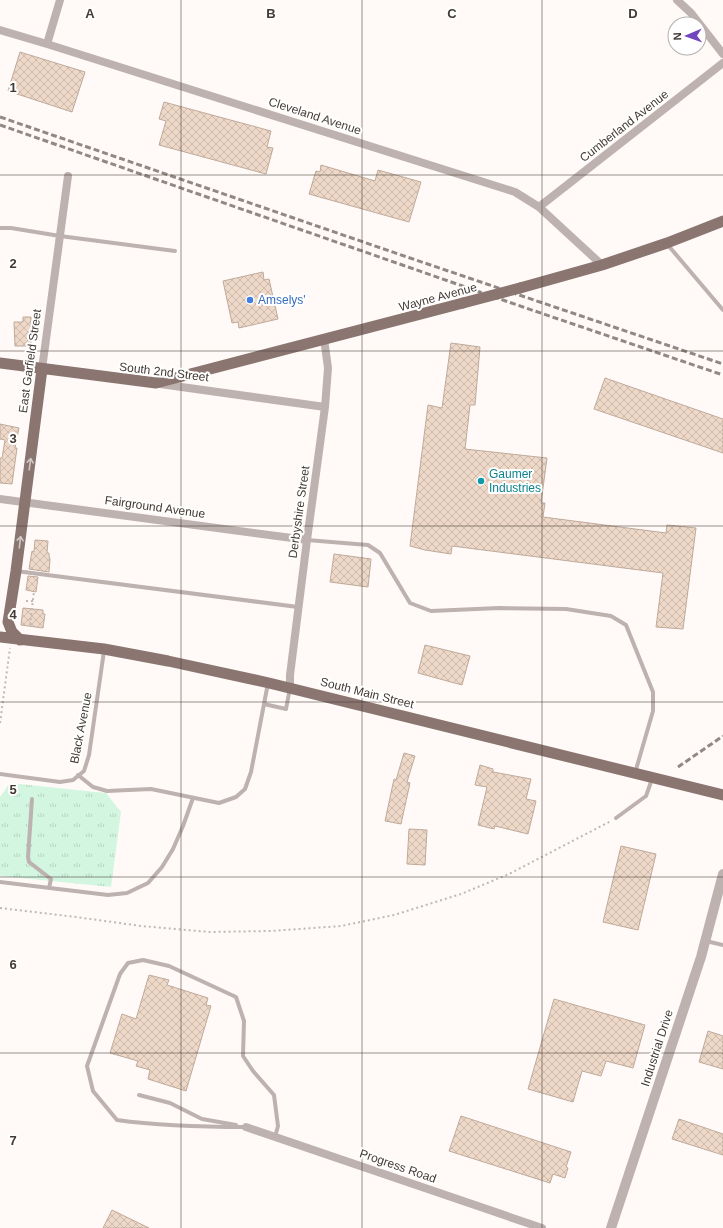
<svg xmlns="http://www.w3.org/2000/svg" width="723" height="1228" viewBox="0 0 723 1228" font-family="Arial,sans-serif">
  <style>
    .grass { fill: url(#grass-tufts) }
    .building { fill: url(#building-cross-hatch); stroke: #bfaa9b }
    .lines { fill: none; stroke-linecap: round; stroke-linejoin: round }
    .path { stroke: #bfb9b5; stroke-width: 2; stroke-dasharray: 2 3; stroke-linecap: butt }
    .service { stroke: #beb2b0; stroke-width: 4 }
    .minor { stroke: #beb2b0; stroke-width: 8 }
    .tertiary { stroke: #beb2b0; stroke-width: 10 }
    .primary { stroke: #8a7571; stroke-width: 11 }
    .rail { stroke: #908884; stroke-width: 3; stroke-dasharray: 6 3; stroke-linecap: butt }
    .primary-bridge { stroke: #8a7571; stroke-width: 11 }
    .oneway { stroke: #d0c8c6 }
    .grid { fill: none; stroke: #433a34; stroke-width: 1; stroke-opacity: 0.55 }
    .shop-dot { fill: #3f7fe0; stroke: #fff; stroke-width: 1.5 }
    .culture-dot { fill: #0f9aa8; stroke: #fff; stroke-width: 1.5 }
    .labels { text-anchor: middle; stroke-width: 4; stroke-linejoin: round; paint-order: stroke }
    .street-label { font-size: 12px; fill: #433a34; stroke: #fff }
    .shop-label { font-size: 12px; fill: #366cbe; stroke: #fff; text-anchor: start }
    .culture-label { font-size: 12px; fill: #0d838f; stroke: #fff; text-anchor: start }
    .grid-label { font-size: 13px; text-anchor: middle; font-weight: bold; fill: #433a34; stroke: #fff; stroke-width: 4; stroke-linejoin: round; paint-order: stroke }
  </style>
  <defs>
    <pattern id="grass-tufts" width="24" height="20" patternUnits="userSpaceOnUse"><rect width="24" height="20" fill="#d3f6e0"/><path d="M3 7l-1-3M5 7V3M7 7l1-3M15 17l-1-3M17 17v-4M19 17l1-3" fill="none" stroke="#b6d4c1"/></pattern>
    <pattern id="building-cross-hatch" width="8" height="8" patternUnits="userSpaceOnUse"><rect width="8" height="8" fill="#eed8c8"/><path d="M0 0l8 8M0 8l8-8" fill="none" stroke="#cdbaac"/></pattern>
  </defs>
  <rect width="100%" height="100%" fill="#fffaf7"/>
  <path class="grass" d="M 10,783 L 106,793 L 121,812 L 111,887 L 0,876 L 0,797 Z"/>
  <path class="building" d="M 20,52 L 85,72 L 72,112 L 8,91 Z
    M 164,102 L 271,131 L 267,147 L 273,148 L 266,174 L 159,145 L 166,121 L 159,119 Z
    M 321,165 L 375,181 L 378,170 L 421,182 L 409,222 L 309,194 L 316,171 L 320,172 Z
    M 263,272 L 264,280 L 269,279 L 278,319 L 239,328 L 238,322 L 232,323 L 223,281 Z
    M 23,317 L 31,317 L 31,346 L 15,346 L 14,322 L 23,322 Z
    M 451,343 L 480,347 L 475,405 L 470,405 L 465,449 L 547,458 L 541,503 L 545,503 L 543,517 L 666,533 L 667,525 L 696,528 L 683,629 L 656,627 L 663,573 L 452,546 L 451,554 L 425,550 L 410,546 L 428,405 L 442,408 Z
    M 605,378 L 723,419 L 723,453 L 594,409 Z
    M 0,424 L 19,428 L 15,448 L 17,448 L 12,484 L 0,483 L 0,458 L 2,458 L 5,440 L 0,439 Z
    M 35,540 L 48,541 L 47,553 L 49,553 L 49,556 L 50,559 L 49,572 L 29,569 L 32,551 L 34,552 Z
    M 334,554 L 371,559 L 368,587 L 330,582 Z
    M 28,576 L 38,577 L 36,592 L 26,590 Z
    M 23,608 L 43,610 L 43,614 L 45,614 L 43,628 L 21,625 Z
    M 425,645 L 470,656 L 462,685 L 418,673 Z
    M 404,753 L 415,756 L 407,782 L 410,783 L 401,824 L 385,821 L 394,779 L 396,780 Z
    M 480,765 L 493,769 L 493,772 L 531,779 L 526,799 L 536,801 L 528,834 L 495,826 L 494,829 L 478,825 L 487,787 L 475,785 Z
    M 409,829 L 427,830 L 425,865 L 407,864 Z
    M 621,846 L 656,854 L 638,930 L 603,922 Z
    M 149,975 L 169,980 L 167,985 L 208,998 L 206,1005 L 211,1006 L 186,1091 L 148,1079 L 150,1070 L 136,1066 L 138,1061 L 110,1053 L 122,1014 L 136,1019 Z
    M 554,999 L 645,1025 L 633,1068 L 606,1061 L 601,1076 L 582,1071 L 573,1102 L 528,1089 Z
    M 708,1031 L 723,1036 L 723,1069 L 699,1062 Z
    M 461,1116 L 571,1152 L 566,1167 L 568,1168 L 565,1178 L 553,1174 L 550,1183 L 449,1151 Z
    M 679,1119 L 723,1134 L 723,1155 L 672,1139 Z
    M 112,1210 L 149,1228 L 103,1228 Z"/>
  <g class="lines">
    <path class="path" d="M 26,601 L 33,601
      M 30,625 L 34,591
      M 0,723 L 10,648
      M 0,908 L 76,917 L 141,926 L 210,932 L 271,931 L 341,926 L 394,915 L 461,894 L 509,874 L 611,821"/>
    <path class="service" d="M 0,228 L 11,228 L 60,236 L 175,251
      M 667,244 L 723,310
      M 307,540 L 368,545 L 380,553 L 410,603 L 431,611 L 499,608 L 566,609 L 611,616 L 626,625 L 653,692 L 653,711 L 635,773
      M 16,571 L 298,607
      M 264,704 L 286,709 L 290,688
      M 0,774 L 60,782 L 73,780 L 84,771 L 89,755 L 104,651
      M 78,775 L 93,787 L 107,791 L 151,789 L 219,803 L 236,797 L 245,789 L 251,772 L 268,683
      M 32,799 L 28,857 L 29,862 L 51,879 L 49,888
      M 616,818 L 646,796 L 652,779
      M 0,882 L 108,895 L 127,893 L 148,883 L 162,867 L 173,849 L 183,826 L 193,798
      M 706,941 L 723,945
      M 139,1095 L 170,1103 L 202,1119 L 236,1125
      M 246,1127 C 203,1127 160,1126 117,1120 L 93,1091 L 87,1066 L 120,974 L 128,963 L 143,960 L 169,966 L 236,997 L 244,1021 L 243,1056 L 253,1071 L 274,1095 L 278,1126 L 275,1137"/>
    <path class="minor" d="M 677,0 L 691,13 L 723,54
      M 0,30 L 47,44 L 515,192 L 539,207 L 602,265
      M 47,44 L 60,0
      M 539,207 L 723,63
      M 42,369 L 68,176
      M 160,384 L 325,407
      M 0,499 L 307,540
      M 290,687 L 290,675 L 307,540 L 325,407 L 328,368 L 324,339
      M 246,1127 L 542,1228"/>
    <path class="tertiary" d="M 611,1228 L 701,957 L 723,874"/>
    <path class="primary" d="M 520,288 L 602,265 L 667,243 L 723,221
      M 0,363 L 156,383 L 463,303
      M 0,637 L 104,649 L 168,661 L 269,683 L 723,795
      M 20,640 L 12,632 L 8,622 L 16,571 L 42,369"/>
    <path class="rail" d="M 0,117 L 407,257 L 723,364
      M 0,125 L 523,307 L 723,375
      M 678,767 L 723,736"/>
    <path class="primary-bridge" d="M 463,303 L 520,288"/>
  </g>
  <defs><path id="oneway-shaft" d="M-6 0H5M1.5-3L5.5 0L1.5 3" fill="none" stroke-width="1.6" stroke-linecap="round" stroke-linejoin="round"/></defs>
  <g class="oneway">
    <use href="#oneway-shaft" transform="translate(30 464) rotate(-82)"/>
    <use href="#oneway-shaft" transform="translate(20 542) rotate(-83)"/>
  </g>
  <path class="grid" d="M 181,0 L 181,1228M 362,0 L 362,1228M 542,0 L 542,1228M 0,175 L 723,175M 0,351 L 723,351M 0,526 L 723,526M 0,702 L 723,702M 0,877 L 723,877M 0,1053 L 723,1053"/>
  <circle class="shop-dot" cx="250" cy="300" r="4"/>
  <circle class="culture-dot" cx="481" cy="481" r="4"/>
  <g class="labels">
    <g class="street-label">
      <text transform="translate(315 116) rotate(18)" y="4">Cleveland Avenue</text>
      <text transform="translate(624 126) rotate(-38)" y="4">Cumberland Avenue</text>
      <text transform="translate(438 297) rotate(-15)" y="4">Wayne Avenue</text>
      <text transform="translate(30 361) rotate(-82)" y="4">East Garfield Street</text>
      <text transform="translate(164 372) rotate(7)" y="4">South 2nd Street</text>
      <text transform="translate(155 507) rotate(8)" y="4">Fairground Avenue</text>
      <text transform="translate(299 512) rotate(-82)" y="4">Derbyshire Street</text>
      <text transform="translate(367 693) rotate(14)" y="4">South Main Street</text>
      <text transform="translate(81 728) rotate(-79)" y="4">Black Avenue</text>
      <text transform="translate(657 1048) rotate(-72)" y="4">Industrial Drive</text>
      <text transform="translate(398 1166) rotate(19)" y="4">Progress Road</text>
    </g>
    <g class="shop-label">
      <text x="258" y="304">Amselys'</text>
    </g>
    <g class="culture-label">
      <text x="489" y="478">Gaumer<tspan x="489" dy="14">Industries</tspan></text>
    </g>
  </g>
  <g class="grid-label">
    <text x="90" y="18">A</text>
    <text x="271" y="18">B</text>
    <text x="452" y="18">C</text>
    <text x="633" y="18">D</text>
    <text x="13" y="92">1</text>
    <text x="13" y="268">2</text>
    <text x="13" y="443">3</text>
    <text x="13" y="619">4</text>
    <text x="13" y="794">5</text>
    <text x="13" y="969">6</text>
    <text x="13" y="1145">7</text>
  </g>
  <g transform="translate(687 36) rotate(268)"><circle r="19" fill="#ffffff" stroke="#b4b0ae"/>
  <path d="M0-3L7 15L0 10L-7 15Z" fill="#7146bf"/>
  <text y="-6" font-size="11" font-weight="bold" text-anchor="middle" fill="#433a34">N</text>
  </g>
</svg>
